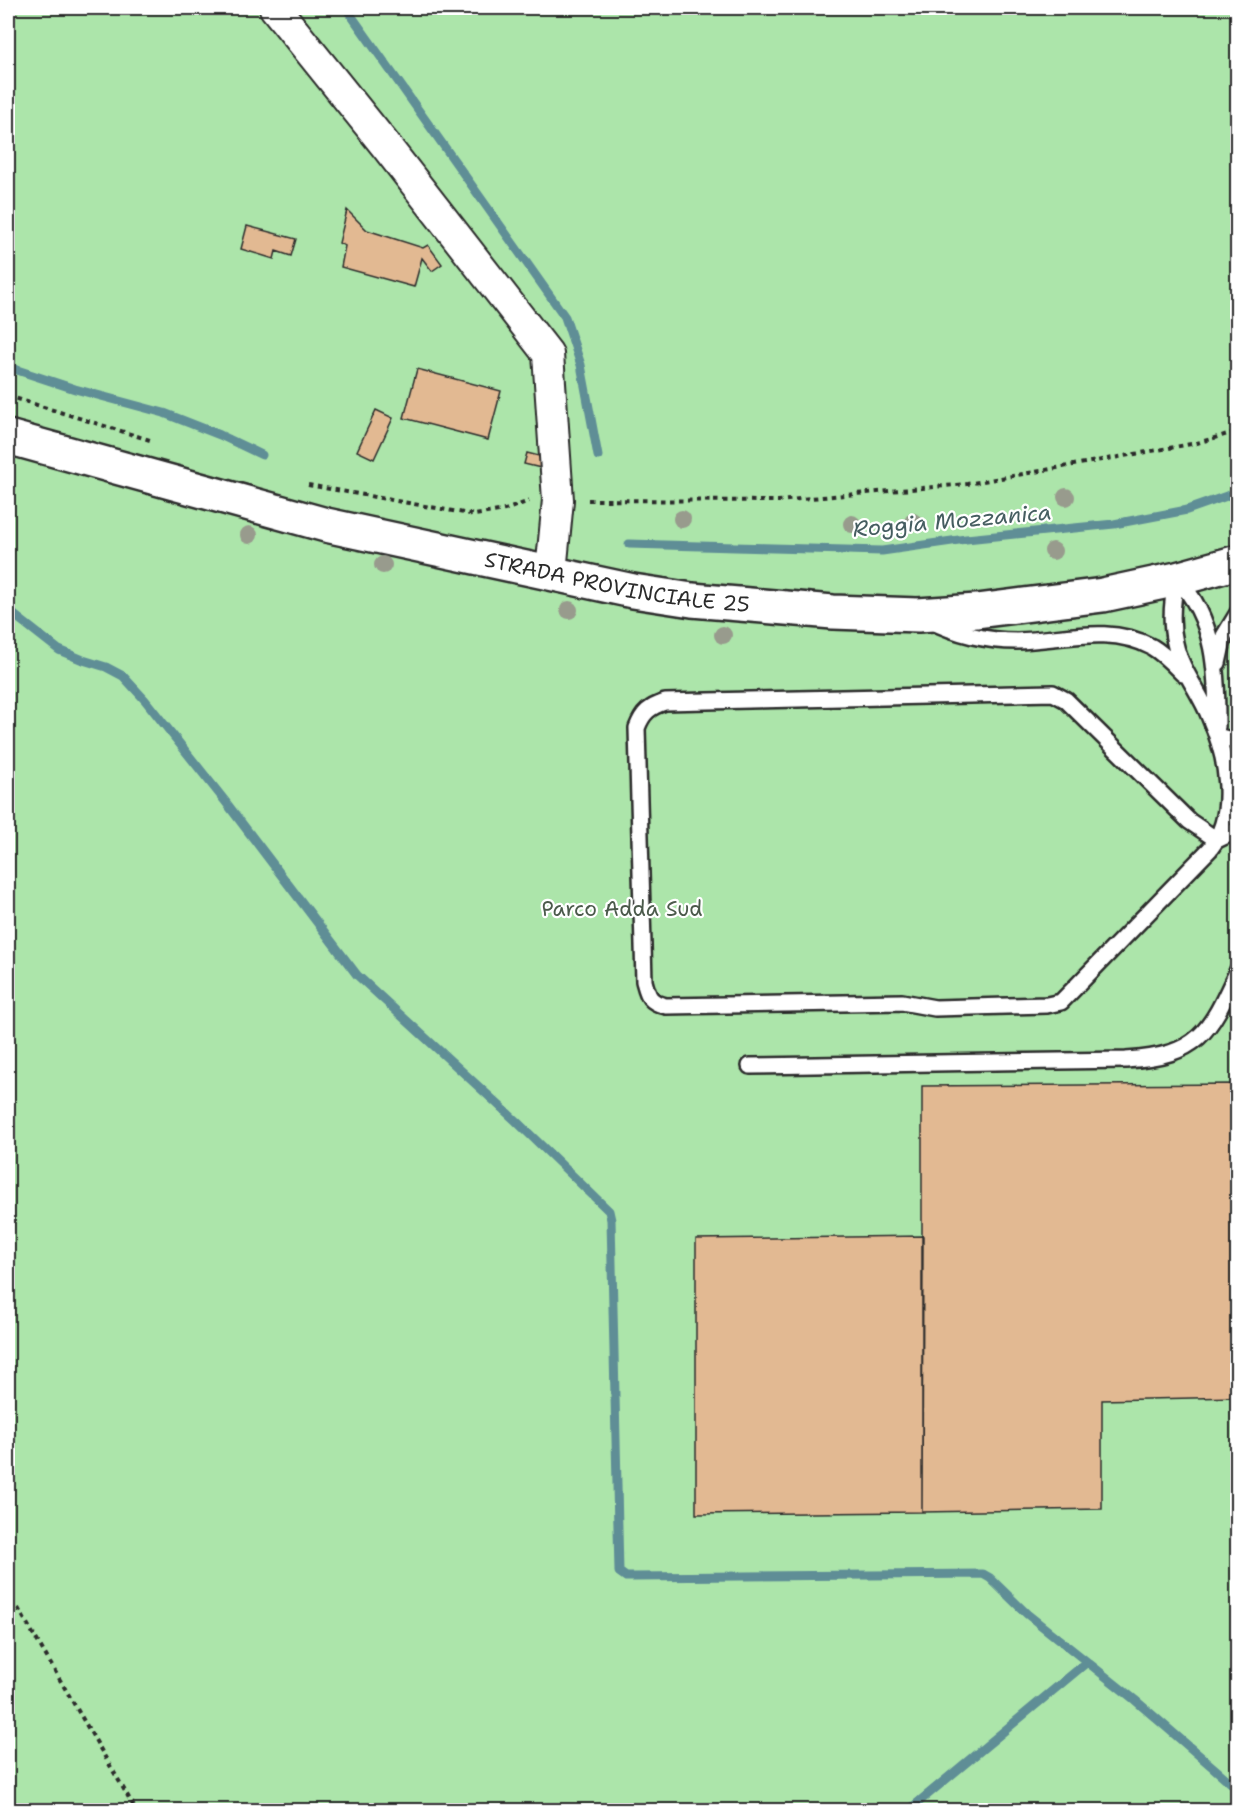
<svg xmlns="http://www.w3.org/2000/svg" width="1245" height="1818" viewBox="0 0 1245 1818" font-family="'Shantell Sans',sans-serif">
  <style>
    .green { fill: #ace5aa; stroke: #6c886a; stroke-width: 1.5 }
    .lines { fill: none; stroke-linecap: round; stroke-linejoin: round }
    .stream { stroke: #5f8e96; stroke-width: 9 }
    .building { fill: #e2b992; stroke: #2b2b2b; stroke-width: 1.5 }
    .service-casing { stroke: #2b2b2b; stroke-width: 20 }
    .minor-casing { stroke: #2b2b2b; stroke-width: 34 }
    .tertiary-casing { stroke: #2b2b2b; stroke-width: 38 }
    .path { stroke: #2b2b2b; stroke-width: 4; stroke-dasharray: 4.5 4.5; stroke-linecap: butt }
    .service { stroke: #fff; stroke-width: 15 }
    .minor { stroke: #fff; stroke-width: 30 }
    .tertiary { stroke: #fff; stroke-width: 33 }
    .tree { fill: #989b8d }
    .labels { text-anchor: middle; stroke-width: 4.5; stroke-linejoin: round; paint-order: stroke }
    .street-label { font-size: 21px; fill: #2b2b2b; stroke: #fff }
    .park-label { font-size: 21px; fill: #4b5a4b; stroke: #fff }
    .water-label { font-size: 22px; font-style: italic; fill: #455d60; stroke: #fff }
  </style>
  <rect width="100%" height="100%" fill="#f6eade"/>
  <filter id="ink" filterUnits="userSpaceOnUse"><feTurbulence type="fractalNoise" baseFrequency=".0167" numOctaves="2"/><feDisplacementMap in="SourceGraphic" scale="12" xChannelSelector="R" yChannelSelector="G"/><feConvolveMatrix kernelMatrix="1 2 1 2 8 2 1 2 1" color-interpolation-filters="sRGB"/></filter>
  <g filter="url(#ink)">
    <path class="green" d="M 8,8 L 1237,8 L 1237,1810 L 8,1810 Z"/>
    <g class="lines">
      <path class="stream" d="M 346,8 L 565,317 L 581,365 L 598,456
        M 8,367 L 75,389 L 164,413 L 220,435 L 262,455
        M 629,544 L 882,551 L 966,539 L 1114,524 L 1187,510 L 1238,492
        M 8,610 L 59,650 L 83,660 L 106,667 L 123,676 L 145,700 L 225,801 L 357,975 L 516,1121 L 609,1211 L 611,1220 L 619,1572 L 626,1577 L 634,1577 L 983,1574 L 990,1578 L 1027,1614 L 1135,1700 L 1238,1789
        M 909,1810 L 1086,1663"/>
    </g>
    <path class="building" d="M 347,210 L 367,230 L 423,248 L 428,245 L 442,264 L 432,271 L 422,258 L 414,287 L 341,267 L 345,246 L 339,243 Z
      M 247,226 L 296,239 L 291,256 L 276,251 L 274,259 L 241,249 Z
      M 417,369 L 501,391 L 488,440 L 404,418 Z
      M 376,410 L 393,418 L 374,459 L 357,451 Z
      M 527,453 L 543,457 L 541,468 L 524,464 Z
      M 1238,1084 L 1238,1397 L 1102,1400 L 1102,1509 L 922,1512 L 922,1086 Z
      M 923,1236 L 922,1512 L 696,1514 L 696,1239 Z"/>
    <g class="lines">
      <g class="service-casing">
        <path id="service" d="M 1177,579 C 1172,600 1170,622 1175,643 C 1181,671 1200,692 1210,718 C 1227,757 1238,813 1210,849 L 1061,1002 L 1047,1005 L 935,1008 L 902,1002 L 666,1006 C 649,1002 648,996 644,981 L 637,728 C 643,712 650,707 665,702 L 1053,693 L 1066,700 L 1189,821 L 1217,840 L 1238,830
          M 1177,579 C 1216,619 1217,674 1217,727
          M 929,620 C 957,634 986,641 1017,641 C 1063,640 1108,624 1152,647 C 1164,654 1173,664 1183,674
          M 1218,663 L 1224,636 L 1238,613
          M 1217,736 L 1238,742
          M 750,1066 L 1126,1060 C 1200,1055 1209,1033 1238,970"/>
      </g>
      <g class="minor-casing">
        <path id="minor" d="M 275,8 L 386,146 L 548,354 L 558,500 L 551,572"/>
      </g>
      <g class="tertiary-casing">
        <g id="tertiary">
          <path id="s1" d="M 8,437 L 326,525 L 633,591 L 692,600 L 833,612 L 918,615 L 977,611 L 1103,595 L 1177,579 L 1238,562"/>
        </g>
      </g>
      <path class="path" d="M 8,396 L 153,441
        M 308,485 L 475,515 L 505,510 L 529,501
        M 588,500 L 778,501 L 967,484 L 1197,443 L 1238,431
        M 18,1608 L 136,1810"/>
      <use href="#service" class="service"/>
      <use href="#minor" class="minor"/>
      <use href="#tertiary" class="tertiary"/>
    </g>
    <g class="tree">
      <circle cx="1066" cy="497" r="9"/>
      <circle cx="682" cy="519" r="9"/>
      <circle cx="913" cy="522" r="9"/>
      <circle cx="852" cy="524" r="9"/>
      <circle cx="249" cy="535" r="9"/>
      <circle cx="1053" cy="551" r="9"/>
      <circle cx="383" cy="565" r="9"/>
      <circle cx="569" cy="610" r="9"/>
      <circle cx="723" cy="635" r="9"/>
    </g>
  </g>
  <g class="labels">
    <g class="street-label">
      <text dy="7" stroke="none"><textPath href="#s1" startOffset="627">STRADA PROVINCIALE 25</textPath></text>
    </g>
    <g class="park-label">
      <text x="622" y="916">Parco Adda Sud</text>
    </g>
    <g class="water-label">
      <text transform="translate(952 520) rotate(-5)" y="8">Roggia Mozzanica</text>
    </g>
  </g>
  <rect width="1245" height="1818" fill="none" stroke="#fff" stroke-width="30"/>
  <rect x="15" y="15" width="1215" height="1788" fill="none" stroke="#2b2b2b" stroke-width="2" filter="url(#ink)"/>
</svg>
